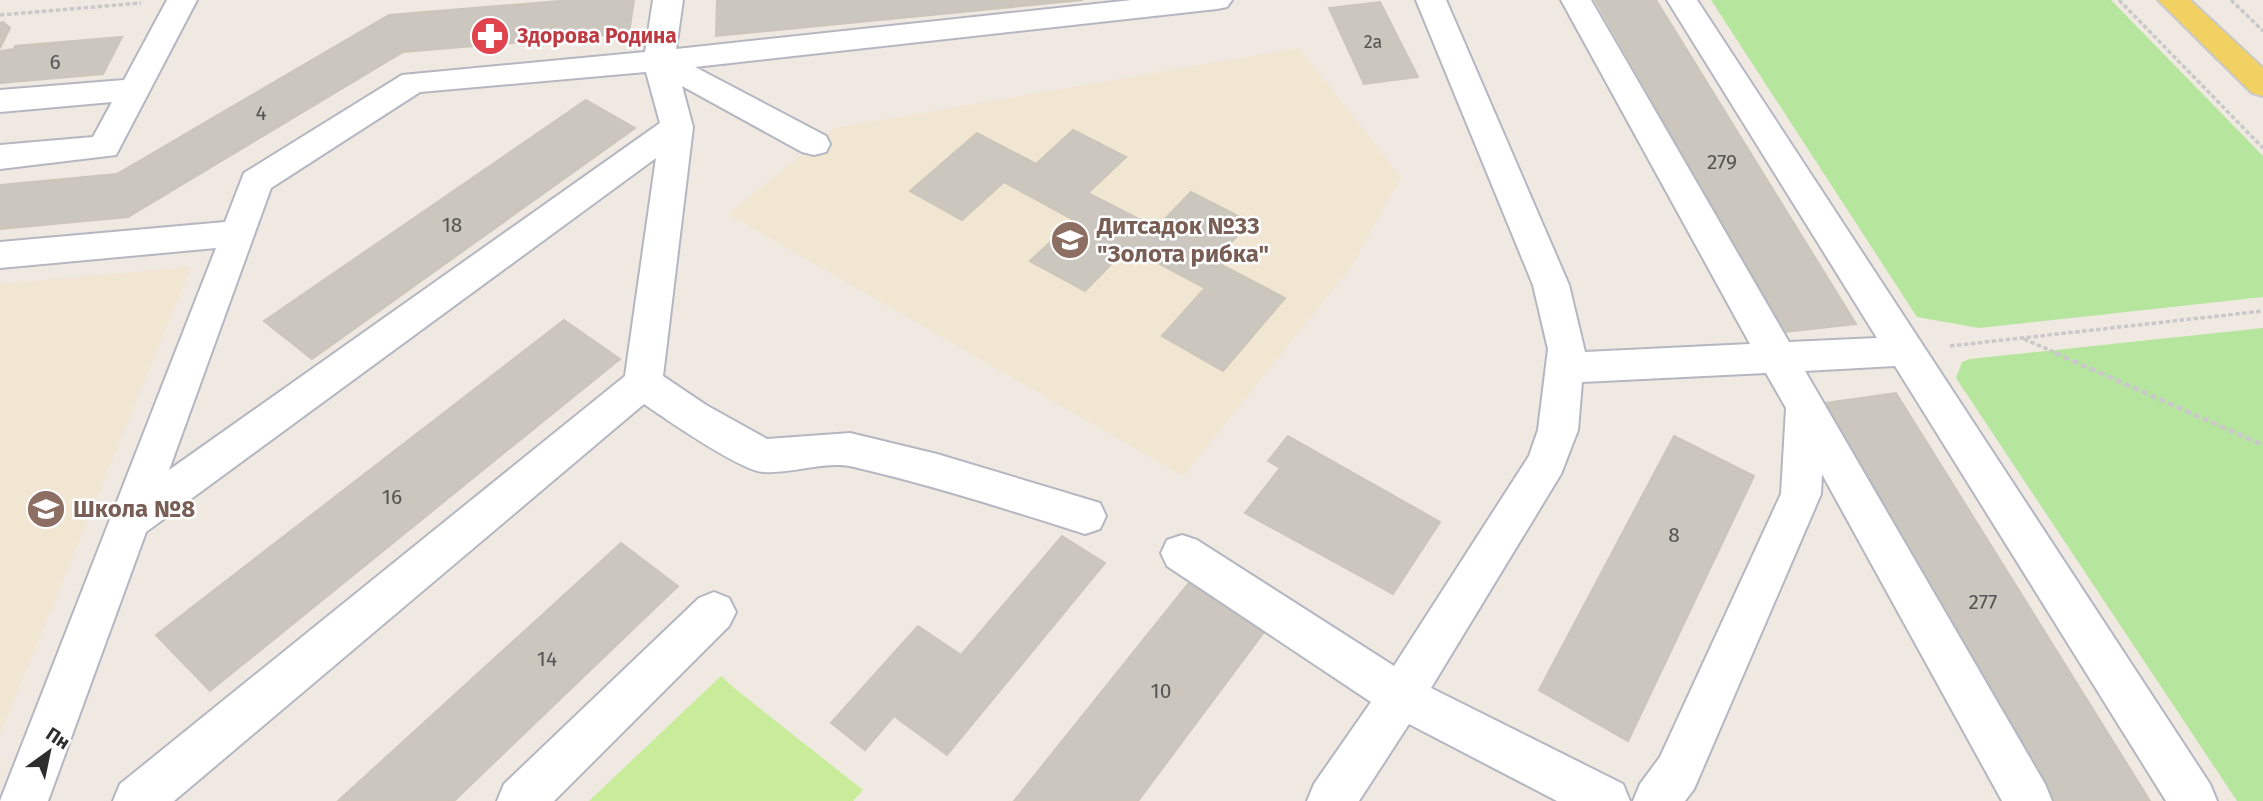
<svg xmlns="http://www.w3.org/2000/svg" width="2263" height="801" viewBox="0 0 2263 801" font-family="'Fira Sans',sans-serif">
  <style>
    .education { fill: #f0e6d1 }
    .green { fill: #b6e59e }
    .pitch { fill: #c9ec9a }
    .building { fill: #cbc7bf; stroke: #cbc5ba; stroke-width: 2 }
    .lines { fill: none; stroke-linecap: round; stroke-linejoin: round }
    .minor-casing { stroke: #b4b7c1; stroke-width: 4 }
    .major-casing { stroke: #c9c9c9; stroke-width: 4 }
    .path-far1 { stroke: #c9c9c9; stroke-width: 3.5; stroke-dasharray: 4.5 2.5; stroke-linecap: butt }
    .path { stroke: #c9c9c9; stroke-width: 4.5; stroke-dasharray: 6 3.5; stroke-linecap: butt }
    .minor { fill: #fff; fill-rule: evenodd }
    .major { fill: #f2d163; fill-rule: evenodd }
    .labels { text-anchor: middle; stroke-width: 5; stroke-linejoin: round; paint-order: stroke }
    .far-number-label { font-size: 18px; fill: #555452 }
    .far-health-label { font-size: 21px; font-weight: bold; fill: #be3a42; stroke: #fff; text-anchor: start }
    .number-label { font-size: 21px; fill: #555452 }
    .education-label { font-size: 24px; font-weight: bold; fill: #785e54; stroke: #fff; text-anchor: start }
  </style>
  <rect width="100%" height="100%" fill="#efe9e1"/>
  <path class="education" d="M 1299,48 L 1401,177 L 1351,267 L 1183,476 L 728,214 L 835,128 Z
    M 191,267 L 0,734 L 0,284 Z"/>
  <path class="green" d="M 1711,0 L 2111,0 L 2263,156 L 2263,297 L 1979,328 L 1917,317 Z
    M 2263,328 L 2263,801 L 2237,801 L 1956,378 L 1962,362 L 1970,359 Z"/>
  <path class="pitch" d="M 721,676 L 734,688 L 863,790 L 853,801 L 589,801 Z"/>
  <path class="building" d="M 572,0 L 634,0 L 629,33 L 403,52 L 128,217 L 0,229 L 0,185 L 117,174 L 389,15 Z
    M 717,0 L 1083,0 L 716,36 Z
    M 1595,0 L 1656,0 L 1856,324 L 1785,332 Z
    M 1380,2 L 1418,77 L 1364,84 L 1329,8 Z
    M 3,22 L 10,28 L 0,48 L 0,23 Z
    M 122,37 L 103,74 L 0,83 L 0,51 L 14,49 L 15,46 Z
    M 586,100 L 635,128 L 312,359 L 264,321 Z
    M 1073,130 L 1126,157 L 1088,193 L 1156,228 L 1191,192 L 1250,222 L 1214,261 L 1285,298 L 1223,371 L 1162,336 L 1205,288 L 1128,247 L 1085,291 L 1030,261 L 1074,220 L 1004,182 L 962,220 L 910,191 L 977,133 L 1036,164 Z
    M 564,320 L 620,359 L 210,691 L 156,635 Z
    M 1896,393 L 2150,801 L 2054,801 L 1825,403 Z
    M 1288,436 L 1440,522 L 1393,594 L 1245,513 L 1280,468 L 1268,461 Z
    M 1674,436 L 1754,476 L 1628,741 L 1539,690 Z
    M 1062,536 L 1105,563 L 947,755 L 894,716 L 865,750 L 831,723 L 918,626 L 961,655 Z
    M 621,543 L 678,586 L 454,801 L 338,801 Z
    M 1192,579 L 1267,628 L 1138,801 L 1014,801 Z"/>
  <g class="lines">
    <g class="minor-casing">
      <path id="minor" d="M 167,0 L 197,0 L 116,155 L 0,169 L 0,145 L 93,137 L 112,102 L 0,112 L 0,90 L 124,80 Z
        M 653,0 L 683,0 L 676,49 L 1132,0 L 1232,0 L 1227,7 L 1217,9 L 695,67 L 826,136 L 830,144 L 826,152 L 814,155 L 802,152 L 682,86 L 693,127 L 663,376 L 706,405 L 767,439 L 850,433 L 937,454 L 1100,503 L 1106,516 L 1100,529 L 1085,534 C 1009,510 932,485 854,467 C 828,460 792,474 764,472 C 742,472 666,419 644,404 L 174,801 L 113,801 L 120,784 L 625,376 L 656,158 L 146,532 L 48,801 L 0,801 L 216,248 L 0,268 L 0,242 L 225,222 L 244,173 L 402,75 L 645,52 ZM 646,72 L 660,123 L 169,470 L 271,188 L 420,92 Z
        M 1416,0 L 1446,0 L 1569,285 L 1585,352 L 1750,344 L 1561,0 L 1591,0 L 1789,342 L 1877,338 L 1667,0 L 1697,0 L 2210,784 L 2217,801 L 2166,801 L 1895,366 L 1805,371 L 2045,784 L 2052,801 L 2002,801 L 1822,474 L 1821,494 L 1694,789 L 1685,801 L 1633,801 L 1640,784 L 1660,757 L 1781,494 L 1786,408 L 1766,373 L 1582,382 L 1578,430 L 1561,474 L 1431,688 L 1623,784 L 1630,801 L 1557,801 L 1409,724 L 1359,801 L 1307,801 L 1314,784 L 1371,702 L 1167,566 L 1161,553 L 1167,540 L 1182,535 L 1197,540 L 1394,666 L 1529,456 L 1538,430 L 1548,349 L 1533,285 Z
        M 714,592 L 729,598 L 736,612 L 729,626 L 554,801 L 497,801 L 504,784 L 699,598 Z"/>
    </g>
    <g class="major-casing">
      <path id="major" d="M 2158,0 L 2190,0 L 2263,68 L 2263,96 L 2252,93 Z"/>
    </g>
    <path class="path-far1" d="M 2119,0 L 2263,148
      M 2231,0 L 2263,31
      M 0,15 L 141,3
      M 2024,339 L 2059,354
      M 1950,346 L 2263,311"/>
    <path class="path" d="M 2055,353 L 2263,445"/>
    <use href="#minor" class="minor"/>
    <use href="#major" class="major"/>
  </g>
  <defs>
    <g id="pharmacy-disc" transform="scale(2.0125)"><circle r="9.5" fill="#e0444e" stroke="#fff"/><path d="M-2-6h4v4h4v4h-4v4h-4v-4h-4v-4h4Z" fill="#fff"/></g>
    <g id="school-disc" transform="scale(2.0125)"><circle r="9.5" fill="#8d6e63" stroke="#fff"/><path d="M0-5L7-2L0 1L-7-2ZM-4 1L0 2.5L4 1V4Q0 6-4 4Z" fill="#fff"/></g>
  </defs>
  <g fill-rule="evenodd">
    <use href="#pharmacy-disc" x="490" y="36"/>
    <use href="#school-disc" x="1070" y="240"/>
    <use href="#school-disc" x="46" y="509"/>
  </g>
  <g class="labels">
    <g class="far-number-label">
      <text x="1373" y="48">2а</text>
    </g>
    <g class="far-health-label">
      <text x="517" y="43">Здорова Родина</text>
    </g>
    <g class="number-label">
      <text x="55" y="69">6</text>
      <text x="261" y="120">4</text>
      <text x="1722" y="169">279</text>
      <text x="452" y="232">18</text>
      <text x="392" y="504">16</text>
      <text x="1674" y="542">8</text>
      <text x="1983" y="609">277</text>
      <text x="547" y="666">14</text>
      <text x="1161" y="698">10</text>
    </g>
    <g class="education-label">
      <text x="1097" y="234">Дитсадок №33<tspan x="1097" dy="28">"Золота рибка"</tspan></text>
      <text x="73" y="517">Школа №8</text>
    </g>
  </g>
  <g transform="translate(49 752) rotate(33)" stroke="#ffffff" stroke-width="5" paint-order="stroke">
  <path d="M0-5L12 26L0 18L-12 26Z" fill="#2e2e2e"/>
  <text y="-10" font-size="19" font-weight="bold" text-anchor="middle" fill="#2e2e2e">Пн</text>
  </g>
</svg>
